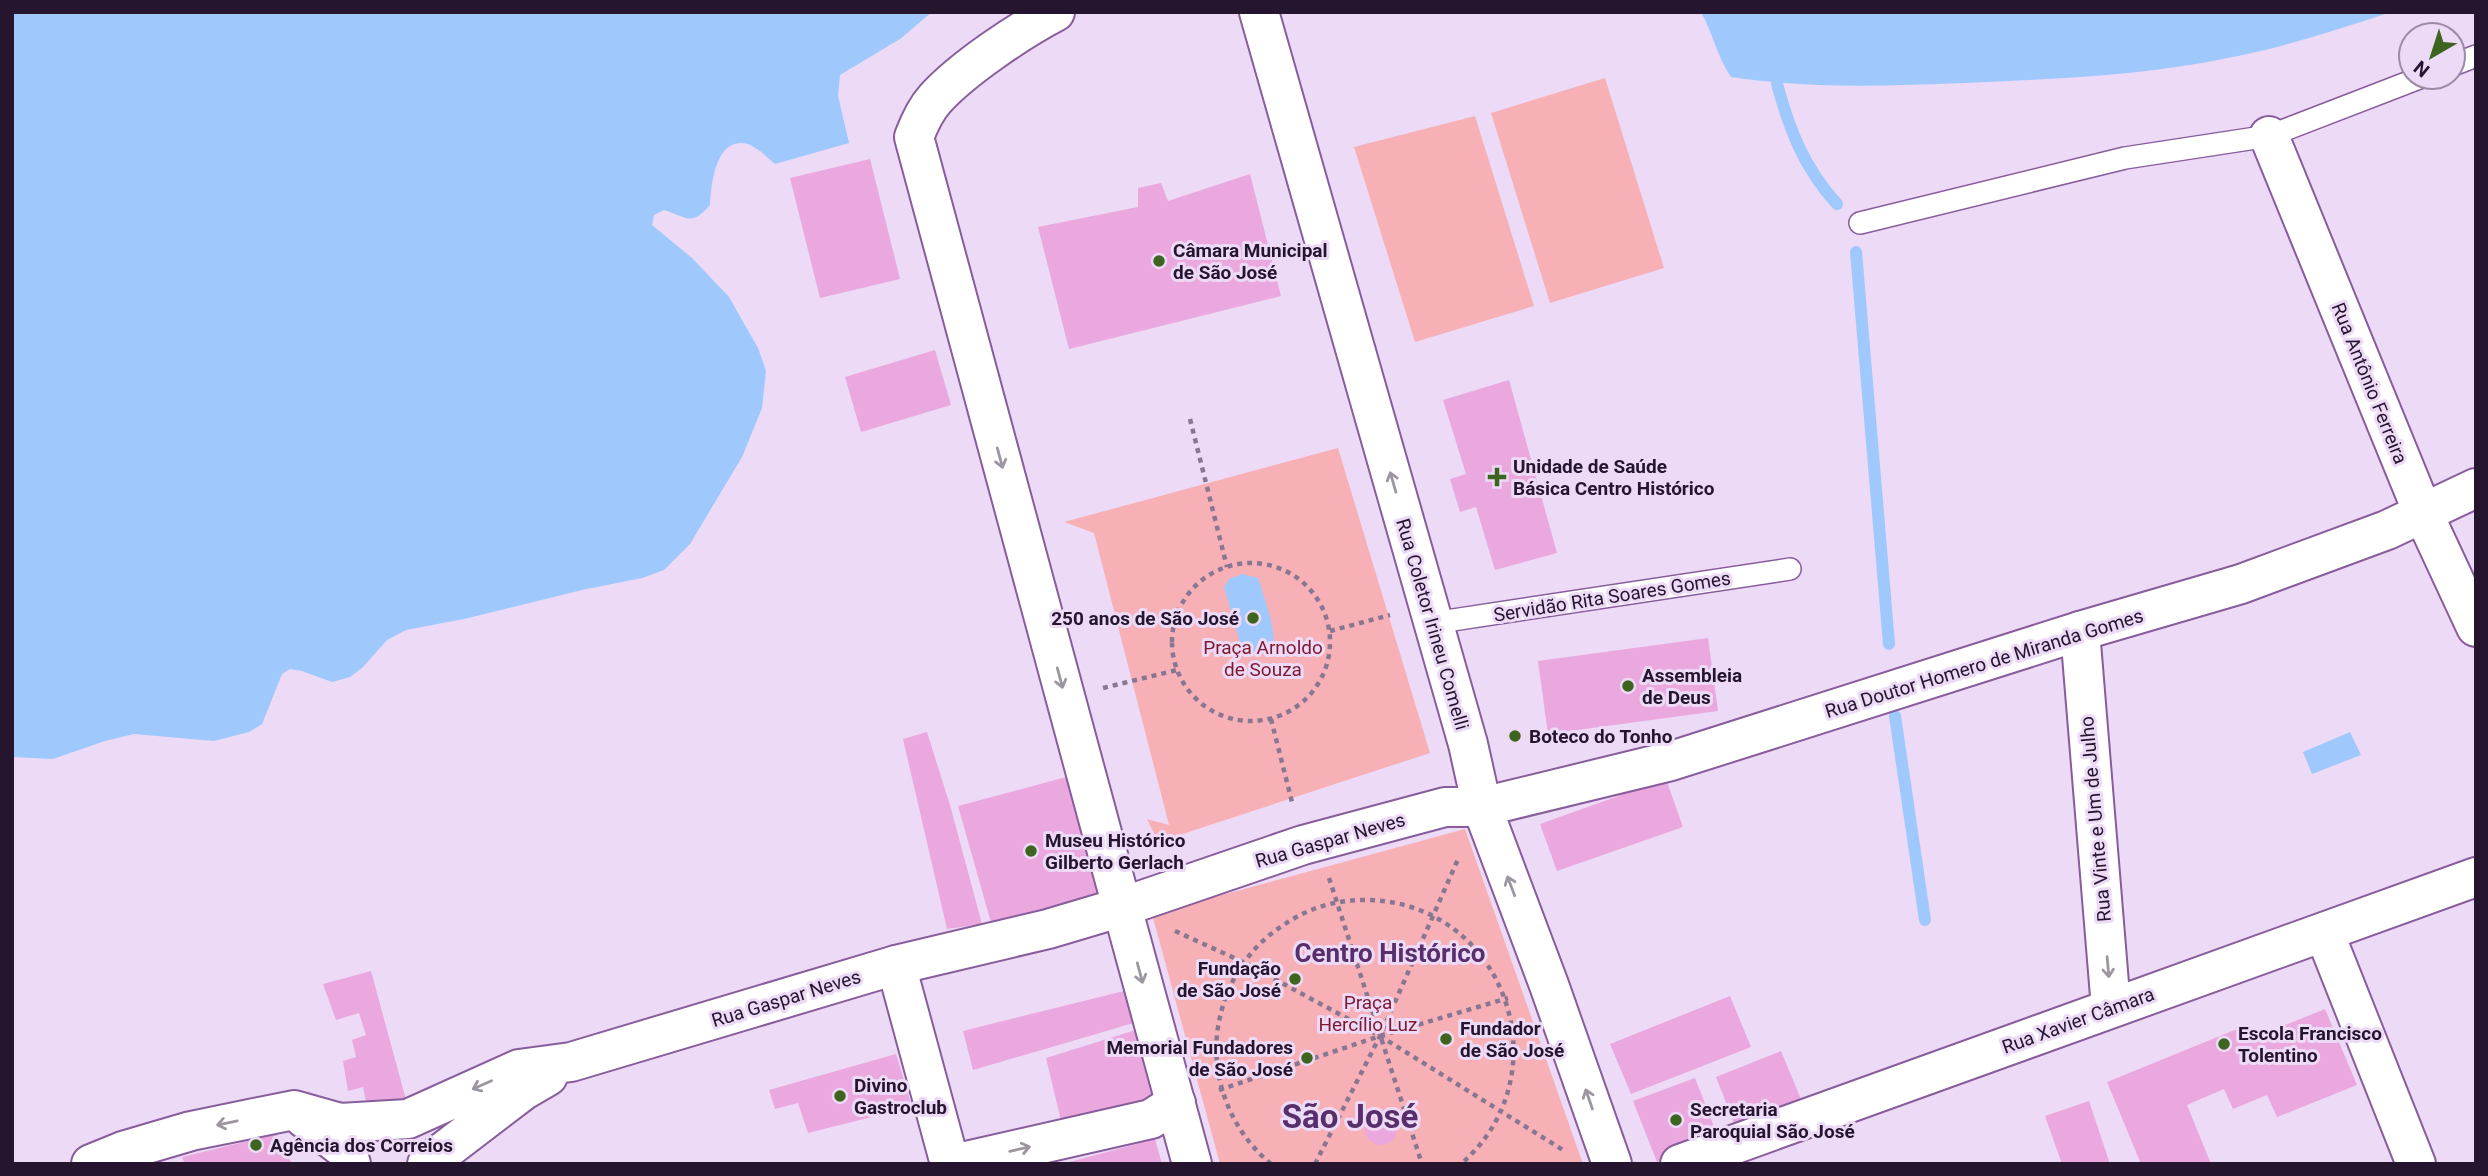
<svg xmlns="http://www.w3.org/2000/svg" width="2488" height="1176" viewBox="0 0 2488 1176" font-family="Roboto,sans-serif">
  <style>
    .green { fill: #f7b1b6 }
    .water { fill: #9fc9fd }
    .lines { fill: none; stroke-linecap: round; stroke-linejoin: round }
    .stream { stroke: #9fc9fd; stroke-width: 12 }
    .building { fill: #eba8de }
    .service-casing { stroke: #875d9b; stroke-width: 24 }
    .minor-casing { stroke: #875d9b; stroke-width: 42 }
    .secondary-casing { stroke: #875d9b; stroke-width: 42 }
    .primary-casing { stroke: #875d9b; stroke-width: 42 }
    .path { stroke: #897792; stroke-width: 4.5; stroke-dasharray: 5 5; stroke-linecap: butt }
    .service { stroke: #fff; stroke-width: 21 }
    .minor { stroke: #fff; stroke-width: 38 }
    .secondary { stroke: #fff; stroke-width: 38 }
    .primary { stroke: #fff; stroke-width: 38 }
    .oneway { stroke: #9d96a1 }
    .poi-dot { fill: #3e651f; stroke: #ecdaf6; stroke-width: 2.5 }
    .labels { text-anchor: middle; stroke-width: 6; stroke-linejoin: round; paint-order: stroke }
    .poi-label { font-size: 19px; font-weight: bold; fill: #26152f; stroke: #ecdaf6; text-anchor: start }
    .street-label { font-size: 19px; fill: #26152f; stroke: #ecdaf6 }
    .park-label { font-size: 19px; fill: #7f172f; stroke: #ecdaf6 }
    .district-label { font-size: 26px; font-weight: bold; fill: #572f6a; stroke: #ecdaf6 }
    .town-label { font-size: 33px; font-weight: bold; fill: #572f6a; stroke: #ecdaf6 }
  </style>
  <rect width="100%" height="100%" fill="#ecdaf6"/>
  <path class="green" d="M 1605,78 L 1664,268 L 1550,303 L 1491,113 Z
    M 1475,116 L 1534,306 L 1415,342 L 1354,147 Z
    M 1338,448 L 1430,753 L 1158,842 L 1147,819 L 1169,825 L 1094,533 L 1064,522 Z
    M 1465,829 L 1583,1164 L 1220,1164 L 1152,914 Z"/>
  <path class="water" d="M 12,12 L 932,12 L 900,39 L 840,75 L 838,96 L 849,143 L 775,164 C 768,158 757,147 748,144 C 716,135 711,184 710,205 C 692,226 688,218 664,210 L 654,215 L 652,225 L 692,258 L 729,297 L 758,348 L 766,371 L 762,408 L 742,457 L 690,544 L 664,570 L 642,578 L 582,590 L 464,619 L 406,630 L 387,640 L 363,667 L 350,677 L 332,682 L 302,671 L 290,669 L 282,674 L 262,724 L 249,732 L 214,741 L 134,734 L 105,741 L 53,759 L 12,757 Z
    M 1701,12 L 2391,12 C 2337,30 2284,47 2228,58 C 2141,76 2052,79 1964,83 C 1883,86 1812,89 1731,77 C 1717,57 1713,33 1701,12 Z
    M 1242,574 L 1258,578 C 1262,592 1281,639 1270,650 C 1265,654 1259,654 1253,655 L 1241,646 L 1224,587 L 1229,579 Z
    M 2350,732 L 2361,755 L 2312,774 L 2303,752 Z"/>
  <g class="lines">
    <path class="stream" d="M 1777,84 C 1790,131 1804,168 1837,204
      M 1856,252 L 1889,644
      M 1895,716 L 1925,920"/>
  </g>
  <path class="building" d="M 870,159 L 900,279 L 820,298 L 790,178 Z
    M 1250,174 L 1281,296 L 1069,349 L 1038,227 L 1138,207 L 1138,188 L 1161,183 L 1168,201 Z
    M 935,350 L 951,405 L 861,432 L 845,377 Z
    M 1509,380 L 1557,553 L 1495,570 L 1476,507 L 1460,512 L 1450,479 L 1466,474 L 1443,400 Z
    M 1708,638 L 1718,711 L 1548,734 L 1538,661 Z
    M 927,732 L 950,805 L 982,924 L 947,929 L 903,739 Z
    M 1070,776 L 1104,896 L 992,926 L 958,806 Z
    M 1666,779 L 1683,827 L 1557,871 L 1540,824 Z
    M 371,971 L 408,1107 L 368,1111 L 363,1087 L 348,1091 L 343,1061 L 356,1057 L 352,1040 L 366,1035 L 359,1013 L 336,1020 L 323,984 Z
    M 1128,990 L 1137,1022 L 973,1070 L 963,1031 Z
    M 1730,996 L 1751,1047 L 1631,1094 L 1610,1044 Z
    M 2325,1009 L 2357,1085 L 2277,1117 L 2267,1095 L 2233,1109 L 2224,1089 L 2187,1105 L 2211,1164 L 2141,1164 L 2107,1082 L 2242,1027 L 2248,1040 Z
    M 1139,1029 L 1163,1100 L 1062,1125 L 1046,1058 Z
    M 1781,1051 L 1803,1104 L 1737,1131 L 1716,1077 Z
    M 896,1054 L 912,1107 L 808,1133 L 798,1103 L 775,1109 L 769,1090 Z
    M 1695,1078 L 1719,1139 L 1657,1162 L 1633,1101 Z
    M 2089,1101 L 2110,1164 L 2062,1164 L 2045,1116 Z
    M1365 1129a16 16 0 1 1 32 0a16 16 0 1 1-32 0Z
    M 276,1134 L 292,1164 L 185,1164 L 182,1157 Z
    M 1155,1139 L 1162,1164 L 1066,1164 L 1066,1163 Z"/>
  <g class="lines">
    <g class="service-casing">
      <path id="service" d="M 2453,65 L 2476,56
        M 1860,223 L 2125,158 L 2269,136 L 2422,77
        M 1433,623 L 1790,569"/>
    </g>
    <g class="minor-casing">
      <path id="minor" d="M 1055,12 C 1019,31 962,69 935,99 C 925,110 919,124 914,137 L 1122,907
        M 1259,12 L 1468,744 L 1482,807
        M 2269,136 L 2423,513 L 2476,627
        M 2080,631 L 2111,1008
        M 2324,932 L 2416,1164
        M 896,965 L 950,1164
        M 953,1164 L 1151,1119 L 1176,1103
        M 1680,1164 L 2476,877"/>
    </g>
    <g class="secondary-casing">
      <path id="secondary" d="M 1482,807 L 1549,985 L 1612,1164
        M 1122,907 L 1192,1164"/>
    </g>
    <g class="primary-casing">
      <path id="primary" d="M 304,1118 L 347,1151 L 351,1164
        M 91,1164 L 123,1151 L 191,1131 L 294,1110 L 340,1123 L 408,1119 L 519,1069 L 571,1062 L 896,965 L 1048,929 L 1122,907 L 1303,845 L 1445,807 L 1482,807 L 1671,761 L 2080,631 L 2241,584 L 2387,530 L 2476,488
        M 427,1164 L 524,1090 L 548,1076"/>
    </g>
    <path class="path" d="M 1190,419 L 1227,567
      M1172 642a79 79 0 1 1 158 0a79 79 0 1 1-158 0Z
      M 1330,631 L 1390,615
      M 1103,688 L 1177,670
      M 1271,719 L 1293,806
      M 1329,878 L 1422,1164
      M 1175,931 L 1243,962 L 1380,1036 L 1563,1150
      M 1219,1090 L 1380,1036 L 1508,998
      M 1271,1164 C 1231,1131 1210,1078 1218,1027 C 1225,984 1248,947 1285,924 C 1310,907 1339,899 1370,900 C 1506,905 1564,1075 1461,1164
      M 1315,1164 L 1380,1036 L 1459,857"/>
    <use href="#service" class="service"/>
    <use href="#minor" class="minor"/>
    <use href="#secondary" class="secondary"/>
    <use href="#primary" class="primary"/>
  </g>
  <defs><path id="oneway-shaft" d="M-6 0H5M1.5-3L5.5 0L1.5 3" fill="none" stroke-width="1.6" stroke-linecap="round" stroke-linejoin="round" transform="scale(1.75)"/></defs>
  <g class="oneway">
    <use href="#oneway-shaft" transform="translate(1000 458) rotate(75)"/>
    <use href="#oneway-shaft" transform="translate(1393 482) rotate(-106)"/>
    <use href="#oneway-shaft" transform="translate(1060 678) rotate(75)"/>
    <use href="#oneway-shaft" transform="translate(1511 886) rotate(-111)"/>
    <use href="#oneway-shaft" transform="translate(2108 967) rotate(85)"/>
    <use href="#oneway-shaft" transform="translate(1140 973) rotate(75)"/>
    <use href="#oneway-shaft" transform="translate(482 1085) rotate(156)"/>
    <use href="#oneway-shaft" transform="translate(1589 1099) rotate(-109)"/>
    <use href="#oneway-shaft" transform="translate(227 1123) rotate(168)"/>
    <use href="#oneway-shaft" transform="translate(1020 1149) rotate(-13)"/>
  </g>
  <g class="poi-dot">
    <circle cx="1159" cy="261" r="7"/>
    <path d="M1493.5 466.5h7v7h7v7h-7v7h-7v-7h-7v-7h7z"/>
    <circle cx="1253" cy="618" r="7"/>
    <circle cx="1628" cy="686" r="7"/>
    <circle cx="1515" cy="736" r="7"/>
    <circle cx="1031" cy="851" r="7"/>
    <circle cx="1295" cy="979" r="7"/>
    <circle cx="1446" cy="1039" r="7"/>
    <circle cx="2224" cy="1044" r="7"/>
    <circle cx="1307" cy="1058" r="7"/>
    <circle cx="840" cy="1096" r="7"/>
    <circle cx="1676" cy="1120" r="7"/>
    <circle cx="256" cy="1145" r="7"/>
  </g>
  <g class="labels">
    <g class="poi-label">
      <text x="1173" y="257">Câmara Municipal<tspan x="1173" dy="22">de São José</tspan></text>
      <text x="1513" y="473">Unidade de Saúde<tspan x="1513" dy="22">Básica Centro Histórico</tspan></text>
      <text x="1239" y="625" text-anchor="end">250 anos de São José</text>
      <text x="1642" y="682">Assembleia<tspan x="1642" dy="22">de Deus</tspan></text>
      <text x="1529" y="743">Boteco do Tonho</text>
      <text x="1045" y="847">Museu Histórico<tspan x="1045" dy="22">Gilberto Gerlach</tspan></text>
      <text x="1281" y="975" text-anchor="end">Fundação<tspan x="1281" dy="22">de São José</tspan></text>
      <text x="1460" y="1035">Fundador<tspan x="1460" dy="22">de São José</tspan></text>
      <text x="2238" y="1040">Escola Francisco<tspan x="2238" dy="22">Tolentino</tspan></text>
      <text x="1293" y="1054" text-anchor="end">Memorial Fundadores<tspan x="1293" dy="22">de São José</tspan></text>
      <text x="854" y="1092">Divino<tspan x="854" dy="22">Gastroclub</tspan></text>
      <text x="1690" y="1116">Secretaria<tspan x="1690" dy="22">Paroquial São José</tspan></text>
      <text x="270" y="1152">Agência dos Correios</text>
    </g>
    <g class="street-label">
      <text transform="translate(2370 383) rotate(68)" y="7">Rua Antônio Ferreira</text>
      <text transform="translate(1612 596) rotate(-9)" y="7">Servidão Rita Soares Gomes</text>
      <text transform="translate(1433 624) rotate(74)" y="7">Rua Coletor Irineu Comelli</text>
      <text transform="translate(1984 663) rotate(-17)" y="7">Rua Doutor Homero de Miranda Gomes</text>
      <text transform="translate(2095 819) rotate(-95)" y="7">Rua Vinte e Um de Julho</text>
      <text transform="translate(1330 840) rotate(-16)" y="7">Rua Gaspar Neves</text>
      <text transform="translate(786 998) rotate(-17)" y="7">Rua Gaspar Neves</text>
      <text transform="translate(2078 1020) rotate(-20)" y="7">Rua Xavier Câmara</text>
    </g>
    <g class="park-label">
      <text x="1263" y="654">Praça Arnoldo<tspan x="1263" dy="22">de Souza</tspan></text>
      <text x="1368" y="1009">Praça<tspan x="1368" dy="22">Hercílio Luz</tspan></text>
    </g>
    <g class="district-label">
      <text x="1390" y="962">Centro Histórico</text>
    </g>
    <g class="town-label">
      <text x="1350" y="1128">São José</text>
    </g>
  </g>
  <rect width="2488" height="1176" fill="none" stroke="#26152f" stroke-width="28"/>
  <g transform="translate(2432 56) rotate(219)"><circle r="33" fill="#ecdaf6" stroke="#9d8ba6" stroke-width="2"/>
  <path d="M0-5L12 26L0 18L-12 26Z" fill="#3e651f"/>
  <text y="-10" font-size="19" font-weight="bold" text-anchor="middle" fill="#26152f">N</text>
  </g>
</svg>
